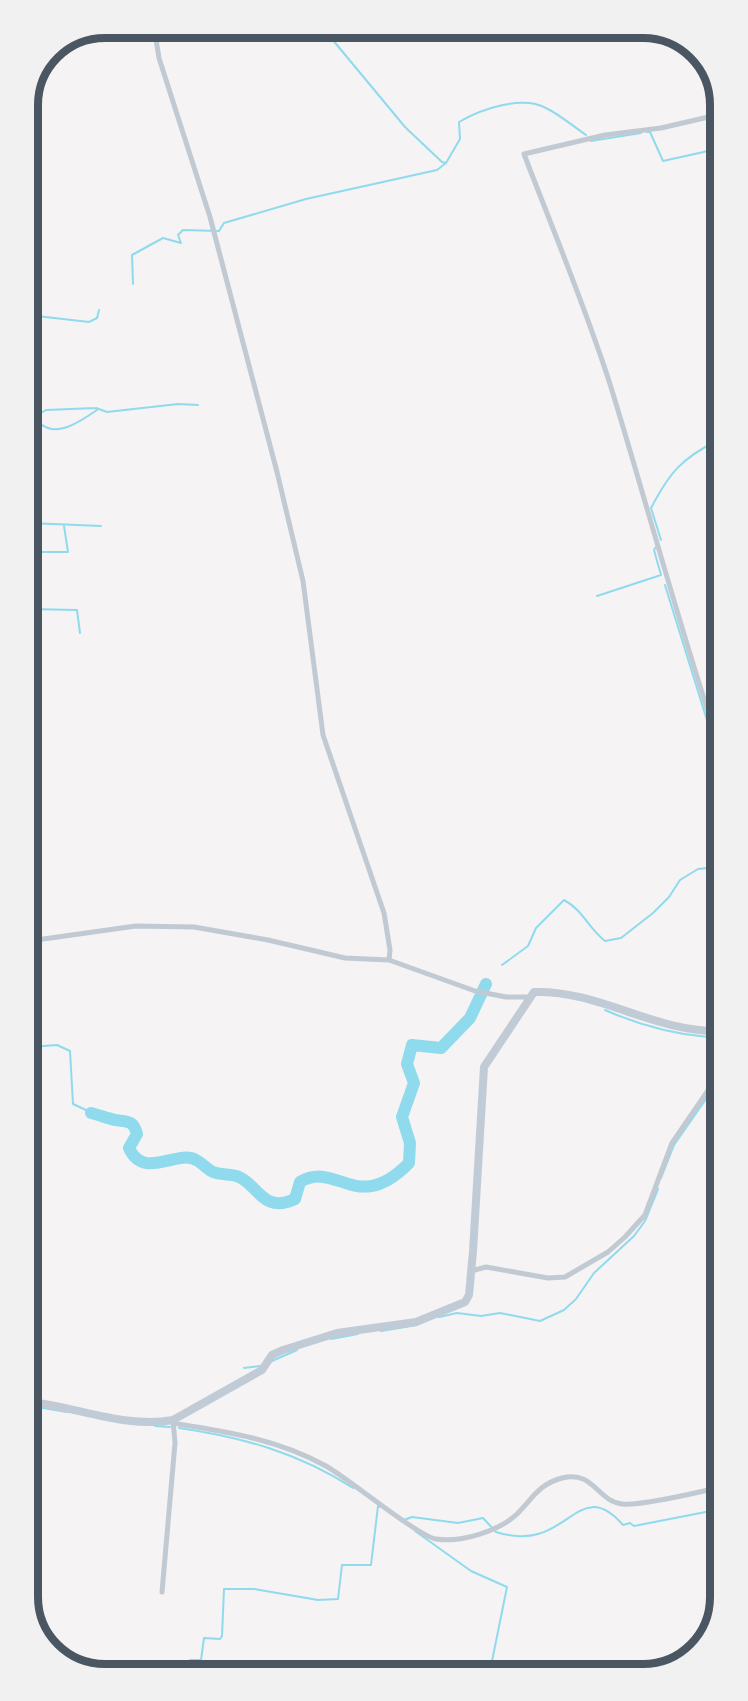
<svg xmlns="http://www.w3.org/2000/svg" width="748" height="1701" viewBox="0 0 748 1701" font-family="Quicksand,sans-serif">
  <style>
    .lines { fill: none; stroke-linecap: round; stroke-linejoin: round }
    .stream { stroke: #90daee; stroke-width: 2 }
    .river { stroke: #90daee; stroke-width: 12 }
    .street { stroke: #c1cad2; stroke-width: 5 }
    .secondary { stroke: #c1cbd6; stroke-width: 8 }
    .rim { fill: none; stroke: #4a5661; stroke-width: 8 }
  </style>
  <rect width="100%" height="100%" fill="#f5f3f3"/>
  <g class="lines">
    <path class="stream" d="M 318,27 L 332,39 L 405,127 L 442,162 L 446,163 L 460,139 L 459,122 C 481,109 522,95 546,108 C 560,115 573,126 586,135
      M 647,132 L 650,132 L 663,161 L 717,149
      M 591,141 L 641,133
      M 133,284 L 132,255 L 163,238 L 181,243 L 178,235 L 183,230 L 219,231 L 224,223 L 306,199 L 437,170 L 446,163
      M 28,315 L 89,322 L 97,318 L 99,310
      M 96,408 L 107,412 L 178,404 L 198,405
      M 28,415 C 35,419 41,426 48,428 C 63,434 85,418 97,410
      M 29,415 L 37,411 L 41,413 L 46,410 L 96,408
      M 28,523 L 101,526
      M 661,540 L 651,508 C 670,472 681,459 718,440
      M 28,552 L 68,552 L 64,526
      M 665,585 L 719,759
      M 597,596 L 661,575 L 654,550 L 656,547
      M 29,609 L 77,610 L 80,633
      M 502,965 L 528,946 L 536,928 L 564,900 C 583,910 589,929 605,941 L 621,938 L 653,913 L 669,897 L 680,880 L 698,869 L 719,867
      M 605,1010 C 639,1025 671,1034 708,1037
      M 30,1047 L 57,1045 L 70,1051 L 73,1104 L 88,1111
      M 661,1178 L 674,1145 L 713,1089 L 714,1037 L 718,1037
      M 439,1317 L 457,1313 L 481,1316 L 500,1313 L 540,1321 L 564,1310 L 576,1299 L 594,1273 L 634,1236 L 645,1221 L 658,1189
      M 381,1331 L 417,1325
      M 331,1339 L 358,1334
      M 272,1361 L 297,1350
      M 244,1368 L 260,1366
      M 31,1406 L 67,1412
      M 155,1426 L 170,1427
      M 179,1428 C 242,1437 299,1453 353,1488
      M 404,1520 L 412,1517 L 458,1523 L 483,1518 L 496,1532 C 508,1536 525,1538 538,1534 C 573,1525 587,1484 623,1525 L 630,1523 L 634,1526 L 721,1509
      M 415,1531 L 471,1571 L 507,1587 L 490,1671
      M 182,1673 L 190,1660 L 201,1660 L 204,1638 L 220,1639 L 222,1636 L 224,1589 L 254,1589 L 318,1600 L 338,1599 L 342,1565 L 371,1565 L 378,1506 L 381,1507"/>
    <path class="river" d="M 91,1113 C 99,1115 107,1118 115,1120 C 128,1122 133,1120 137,1134 L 129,1148 C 144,1181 177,1149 196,1160 C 202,1163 206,1168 211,1171 C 220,1176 231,1173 239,1177 C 258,1185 263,1214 295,1199 L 300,1182 C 337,1160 357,1216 409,1163 L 410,1143 L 402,1117 L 414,1083 L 407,1064 L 412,1045 L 441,1048 L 470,1018 L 486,984"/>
    <path class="street" d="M 154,27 L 159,58 L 210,217 L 277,472 L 303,581 L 323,735 L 384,913 L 390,950 L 389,960
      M 717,115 L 661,128 L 605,135 L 524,154 C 553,230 585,306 610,384 C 647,504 679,626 719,745
      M 29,941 L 136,926 L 194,927 L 268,940 L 345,958 L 389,960 L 475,991 L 506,997 L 531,997
      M 471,1271 L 486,1267 L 548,1278 L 565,1277 L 608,1252 L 625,1237 L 645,1215 L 672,1143 L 709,1089 L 711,1031
      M 162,1592 L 175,1443 L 173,1420 L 178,1424 C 229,1432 279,1440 326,1466 C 349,1479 419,1537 436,1539 C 461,1543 499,1531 517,1514 C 532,1499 539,1484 562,1478 C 594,1470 597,1501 622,1504 C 640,1506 700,1492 721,1487"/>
    <path class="secondary" d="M 31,1402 C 77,1407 127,1429 173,1420 L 262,1370 L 272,1355 L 283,1350 L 337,1333 L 416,1322 L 465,1302 L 469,1295 L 473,1251 L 484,1067 L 534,992 C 599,990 653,1032 719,1031"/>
  </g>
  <path d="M0 0H748V1701H0ZM105 38H643A67 67 0 0 1 710 105V1597A67 67 0 0 1 643 1664H105A67 67 0 0 1 38 1597V105A67 67 0 0 1 105 38Z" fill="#f1f1f2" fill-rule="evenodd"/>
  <path class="rim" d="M105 38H643A67 67 0 0 1 710 105V1597A67 67 0 0 1 643 1664H105A67 67 0 0 1 38 1597V105A67 67 0 0 1 105 38Z"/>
</svg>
